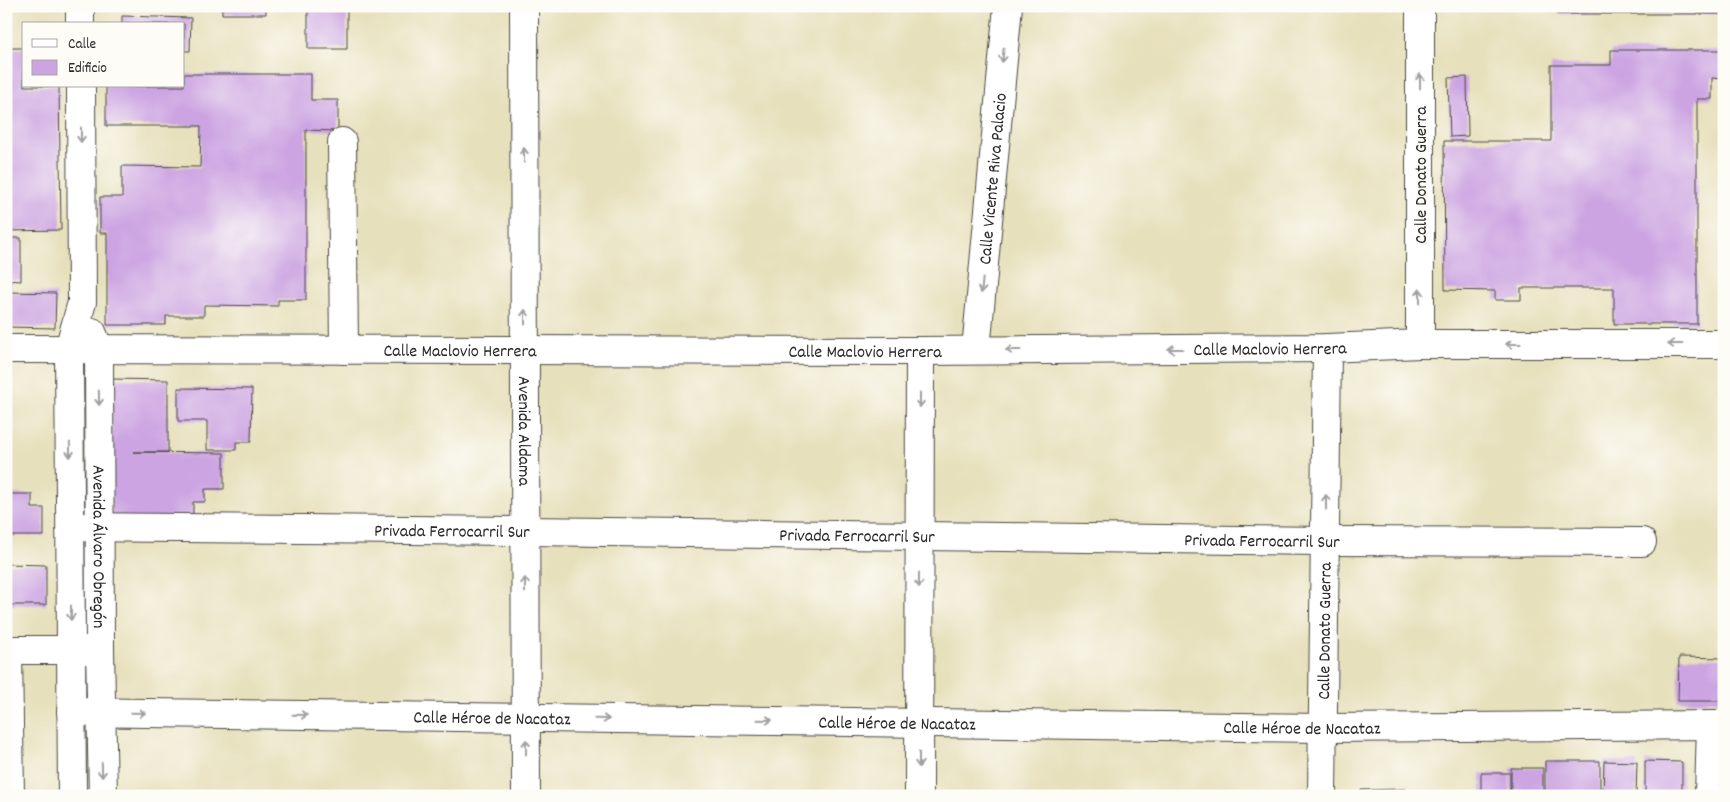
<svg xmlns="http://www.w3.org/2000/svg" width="1730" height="802" viewBox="0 0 1730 802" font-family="Dekko,sans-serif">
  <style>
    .building { fill: #cca4e2 }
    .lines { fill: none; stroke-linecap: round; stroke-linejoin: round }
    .minor-casing { stroke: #474641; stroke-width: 30 }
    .minor { stroke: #fff; stroke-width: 28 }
    .oneway { stroke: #a0a0a0 }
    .labels { text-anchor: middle; stroke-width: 4; stroke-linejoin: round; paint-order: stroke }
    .street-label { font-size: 18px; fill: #2b2b2b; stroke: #fdfcf7 }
  </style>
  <rect width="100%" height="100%" fill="#fdfcf7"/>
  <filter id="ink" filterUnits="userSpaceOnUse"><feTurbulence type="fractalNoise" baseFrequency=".02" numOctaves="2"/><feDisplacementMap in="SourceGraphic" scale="10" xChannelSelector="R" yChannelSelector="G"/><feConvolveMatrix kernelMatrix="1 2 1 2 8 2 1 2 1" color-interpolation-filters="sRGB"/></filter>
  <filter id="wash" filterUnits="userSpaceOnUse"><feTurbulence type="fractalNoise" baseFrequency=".0096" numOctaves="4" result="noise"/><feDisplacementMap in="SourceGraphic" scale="20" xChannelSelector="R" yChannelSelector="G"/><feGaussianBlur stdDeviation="1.12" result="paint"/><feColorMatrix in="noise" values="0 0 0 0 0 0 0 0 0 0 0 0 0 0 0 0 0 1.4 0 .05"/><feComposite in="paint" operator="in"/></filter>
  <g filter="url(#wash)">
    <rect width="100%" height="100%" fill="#e7e0bc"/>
    <g id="blocks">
      <path class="building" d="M 222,6 L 266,6 L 266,14 L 222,14 Z
        M 308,6 L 347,6 L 347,49 L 308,49 Z
        M 1557,6 L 1724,6 L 1724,14 L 1557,14 Z
        M 122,16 L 191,18 L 190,51 L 184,51 L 184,24 L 122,24 Z
        M 6,48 L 24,48 L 24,86 L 59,86 L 61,230 L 6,231 Z
        M 1611,50 L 1724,50 L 1724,79 L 1712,78 L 1712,99 L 1697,99 L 1697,324 L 1614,324 L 1614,288 L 1521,288 L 1521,300 L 1495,300 L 1495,291 L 1445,290 L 1444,141 L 1551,141 L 1551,65 L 1611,65 Z
        M 184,74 L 311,74 L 311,100 L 338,100 L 338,131 L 306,130 L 306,300 L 278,300 L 278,306 L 204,305 L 204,316 L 166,316 L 166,325 L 107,325 L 107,233 L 100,233 L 100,197 L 122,197 L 122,166 L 200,167 L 201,126 L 106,126 L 106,86 L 184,86 Z
        M 1467,77 L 1468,136 L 1450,137 L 1448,78 Z
        M 6,238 L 21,238 L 21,281 L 6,280 Z
        M 6,282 L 11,282 L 11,292 L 56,293 L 55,328 L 6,327 Z
        M 112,379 L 168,380 L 168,452 L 133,452 L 224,453 L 224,489 L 205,489 L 205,502 L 193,502 L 193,520 L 111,519 Z
        M 178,388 L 252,389 L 251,442 L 236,442 L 236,450 L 207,450 L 207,421 L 178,421 Z
        M 6,494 L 32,494 L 32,508 L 44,508 L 44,536 L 6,536 Z
        M 6,564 L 46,565 L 46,605 L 6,605 Z
        M 1679,657 L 1724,658 L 1724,701 L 1678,701 Z
        M 1545,761 L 1600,761 L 1600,796 L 1545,796 Z
        M 1604,761 L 1637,762 L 1636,796 L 1603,796 Z
        M 1645,761 L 1682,762 L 1682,796 L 1645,796 Z
        M 1511,768 L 1543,768 L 1543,796 L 1511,796 Z
        M 1481,773 L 1510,773 L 1510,796 L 1481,796 Z
        M 1405,789 L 1405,796 L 1361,796 L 1361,790 Z"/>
    </g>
  </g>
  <g filter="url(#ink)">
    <use href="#blocks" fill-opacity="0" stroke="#474641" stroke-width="1"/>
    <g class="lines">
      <g class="minor-casing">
        <g id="minor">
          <path d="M 80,6 L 80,24"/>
          <path id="s1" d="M 524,6 L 526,796"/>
          <path d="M 342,142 L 344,350"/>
          <path id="s2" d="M 92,332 L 99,349 L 100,650 L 103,796"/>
          <path d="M 1420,344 L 1420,6"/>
          <path id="s3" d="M 6,349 L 920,351 L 1327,348 L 1420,344 L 1724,344"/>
          <path id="s4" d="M 976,350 L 1008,6"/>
          <path id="s5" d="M 71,527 L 525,531 L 1325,541 L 1642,542"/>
          <path d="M 6,650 L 90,650"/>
          <path d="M 8,650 L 10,796"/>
          <path id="s6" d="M 71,712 L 1322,728 L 1724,725"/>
          <path d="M 72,796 L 69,349 L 82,302 L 81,86"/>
          <path d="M 919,796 L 920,351"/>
          <path id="s7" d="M 1322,796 L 1327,348"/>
          <path d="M 1709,796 L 1711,725"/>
        </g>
      </g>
      <use href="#minor" class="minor"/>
    </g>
    <defs><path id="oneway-shaft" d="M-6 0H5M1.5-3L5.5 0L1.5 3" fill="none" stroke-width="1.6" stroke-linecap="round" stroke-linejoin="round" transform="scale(1.25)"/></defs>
    <g class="oneway">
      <use href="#oneway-shaft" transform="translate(1003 55) rotate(95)"/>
      <use href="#oneway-shaft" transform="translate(1420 81) rotate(-90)"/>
      <use href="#oneway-shaft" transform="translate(81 135) rotate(90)"/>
      <use href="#oneway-shaft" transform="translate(524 155) rotate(-90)"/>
      <use href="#oneway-shaft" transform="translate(982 286) rotate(95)"/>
      <use href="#oneway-shaft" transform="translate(1420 296) rotate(-90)"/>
      <use href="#oneway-shaft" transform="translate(525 317) rotate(-90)"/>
      <use href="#oneway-shaft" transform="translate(1513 344) rotate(180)"/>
      <use href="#oneway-shaft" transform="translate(1675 344) rotate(180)"/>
      <use href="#oneway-shaft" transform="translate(1175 349) rotate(180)"/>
      <use href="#oneway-shaft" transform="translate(1013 350) rotate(180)"/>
      <use href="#oneway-shaft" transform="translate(99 398) rotate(89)"/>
      <use href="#oneway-shaft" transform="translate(920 400) rotate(90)"/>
      <use href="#oneway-shaft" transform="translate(70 450) rotate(89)"/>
      <use href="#oneway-shaft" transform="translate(1326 502) rotate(-90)"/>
      <use href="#oneway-shaft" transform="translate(919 580) rotate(90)"/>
      <use href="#oneway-shaft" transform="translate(525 585) rotate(-90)"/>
      <use href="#oneway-shaft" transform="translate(71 613) rotate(90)"/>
      <use href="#oneway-shaft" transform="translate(138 713) rotate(1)"/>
      <use href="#oneway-shaft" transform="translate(300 715) rotate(1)"/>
      <use href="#oneway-shaft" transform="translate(602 719) rotate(1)"/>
      <use href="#oneway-shaft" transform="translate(765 720) rotate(1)"/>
      <use href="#oneway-shaft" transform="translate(526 747) rotate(-90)"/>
      <use href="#oneway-shaft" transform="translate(919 760) rotate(90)"/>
      <use href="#oneway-shaft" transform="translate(102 770) rotate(89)"/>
    </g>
  </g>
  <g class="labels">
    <g class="street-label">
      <text transform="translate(1420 175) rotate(-90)" y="6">Calle Donato Guerra</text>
      <text dy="6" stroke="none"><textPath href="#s4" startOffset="172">Calle Vicente Riva Palacio</textPath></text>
      <text dy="6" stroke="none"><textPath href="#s3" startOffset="1264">Calle Maclovio Herrera</textPath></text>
      <text dy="6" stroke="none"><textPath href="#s3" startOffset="454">Calle Maclovio Herrera</textPath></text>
      <text dy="6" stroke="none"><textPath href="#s3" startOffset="859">Calle Maclovio Herrera</textPath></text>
      <text dy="6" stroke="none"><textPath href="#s1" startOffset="425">Avenida Aldama</textPath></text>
      <text dy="6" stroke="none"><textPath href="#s5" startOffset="381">Privada Ferrocarril Sur</textPath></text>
      <text dy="6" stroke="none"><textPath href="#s5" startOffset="786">Privada Ferrocarril Sur</textPath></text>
      <text dy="6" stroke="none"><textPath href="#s5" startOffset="1191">Privada Ferrocarril Sur</textPath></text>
      <text dy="6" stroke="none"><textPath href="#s2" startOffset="216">Avenida Álvaro Obregón</textPath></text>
      <text dy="6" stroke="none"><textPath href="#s7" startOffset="165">Calle Donato Guerra</textPath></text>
      <text dy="6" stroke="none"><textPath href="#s6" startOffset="421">Calle Héroe de Nacataz</textPath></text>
      <text dy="6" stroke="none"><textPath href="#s6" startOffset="826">Calle Héroe de Nacataz</textPath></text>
      <text dy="6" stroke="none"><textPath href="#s6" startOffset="1231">Calle Héroe de Nacataz</textPath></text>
    </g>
  </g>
  <rect width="1730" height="802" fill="none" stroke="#fdfcf7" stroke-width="25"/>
  <rect x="22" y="22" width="162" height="65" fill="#fdfcf7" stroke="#a9a8a5"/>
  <rect x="32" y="39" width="25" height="8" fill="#ffffff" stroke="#a9a8a5"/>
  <text x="68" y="48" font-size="15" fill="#2b2b2b">Calle</text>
  <rect x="32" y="60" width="25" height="15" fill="#cca4e2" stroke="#a9a8a5"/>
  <text x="68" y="72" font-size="15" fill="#2b2b2b">Edificio</text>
</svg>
